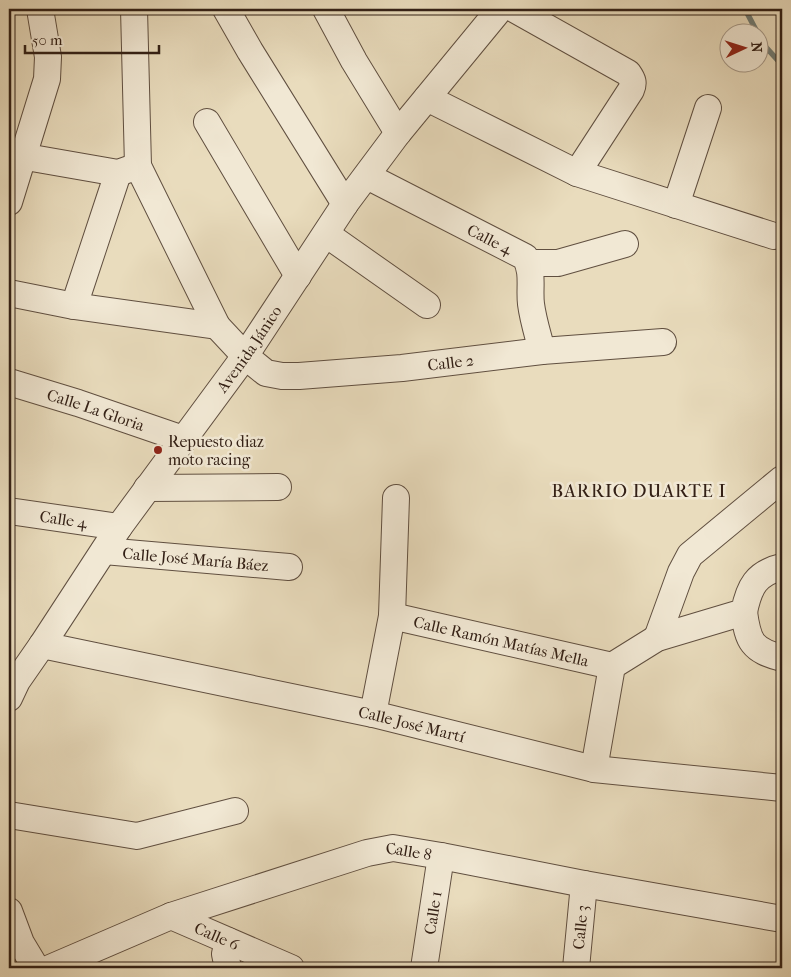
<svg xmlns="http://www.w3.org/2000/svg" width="791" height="977" viewBox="0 0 791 977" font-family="'IM FELL French Canon',serif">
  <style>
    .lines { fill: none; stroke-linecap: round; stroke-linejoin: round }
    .stream { stroke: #707c75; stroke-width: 5.5 }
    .minor-casing { stroke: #604f40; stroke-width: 28 }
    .minor { stroke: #f1e8d4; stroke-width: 26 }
    .poi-dot { fill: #8f2418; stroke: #f1e8d4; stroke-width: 2 }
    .labels { text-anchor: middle; stroke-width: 5; stroke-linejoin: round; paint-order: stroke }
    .street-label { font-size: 16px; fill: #332016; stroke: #f1e8d4 }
    .poi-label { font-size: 16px; fill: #332016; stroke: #f1e8d4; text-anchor: start }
    .neighbourhood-label { font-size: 18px; letter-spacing: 1px; fill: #332016; stroke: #f1e8d4 }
  </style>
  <rect width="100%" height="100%" fill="#e9dcbd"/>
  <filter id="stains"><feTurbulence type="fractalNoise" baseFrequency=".004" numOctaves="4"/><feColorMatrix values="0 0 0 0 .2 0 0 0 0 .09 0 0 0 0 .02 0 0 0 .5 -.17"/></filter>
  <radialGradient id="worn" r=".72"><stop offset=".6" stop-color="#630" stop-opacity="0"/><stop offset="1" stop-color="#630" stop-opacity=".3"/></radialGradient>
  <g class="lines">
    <path class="stream" d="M 745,9 L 757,32
      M 758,35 L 764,45 L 782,65"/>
    <g class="minor-casing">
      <g id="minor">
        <path d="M 134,9 L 138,166"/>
        <path d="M 226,9 L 250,51 L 345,204"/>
        <path d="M 326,9 L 354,61 L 398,133"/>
        <path d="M 514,9 L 628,73 C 633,80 634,83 631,90 L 577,173"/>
        <path d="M 427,98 L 577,173 L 774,236"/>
        <path d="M 207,122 L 298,276"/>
        <path id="s1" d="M 9,154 L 118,173 L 138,166 L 217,326 L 245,356 L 266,373 L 282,376 L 299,376 L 402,368 L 542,351 L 663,342"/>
        <path id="s2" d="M 367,176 L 525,257 C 534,272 529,288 531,304 C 533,320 538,335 542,351"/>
        <path d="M 9,202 L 47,79 L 48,57 L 40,9"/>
        <path d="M 676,205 L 708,108"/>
        <path d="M 326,234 L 427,305"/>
        <path d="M 529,263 L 558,263 L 625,244"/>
        <path d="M 9,293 L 74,306 L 217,326"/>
        <path d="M 74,306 L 118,173"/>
        <path id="s3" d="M 9,382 L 78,403 L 183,439"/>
        <path d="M 147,488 L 278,487"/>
        <path id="s4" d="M 9,511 L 119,527"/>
        <path id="s5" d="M 104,551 L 289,567"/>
        <path d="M 744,612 C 748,642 752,650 782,658"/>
        <path id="s6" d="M 392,616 L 612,666"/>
        <path d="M 657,638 L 681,572 L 690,555 L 782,479"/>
        <path id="s7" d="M 42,645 L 373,714 L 594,769 L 782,788"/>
        <path id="s8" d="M 9,698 L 17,681 L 42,645 L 119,527 L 245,356 L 345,204 L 398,133 L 500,9"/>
        <path d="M 373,714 L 392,616 L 396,498"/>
        <path d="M 594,769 L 612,666 L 657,638 L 744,612 C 749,587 756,573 782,567"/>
        <path d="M 9,815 L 137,836 L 235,811"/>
        <path d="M 9,911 L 21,943 L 36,968"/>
        <path id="s9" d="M 171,916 L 291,968"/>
        <path d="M 228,941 L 225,954 L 228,968"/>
        <path id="s10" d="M 50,968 L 171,916 L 367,853 L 393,848 L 441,856 L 584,884 L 782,919"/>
        <path id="s11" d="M 424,968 L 441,856"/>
        <path id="s12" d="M 576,968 L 584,884"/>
      </g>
    </g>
    <use href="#minor" class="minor"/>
  </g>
  <circle class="poi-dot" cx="158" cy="450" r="5"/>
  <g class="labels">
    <g class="street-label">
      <text dy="6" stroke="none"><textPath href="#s2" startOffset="138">Calle 4</textPath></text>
      <text dy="6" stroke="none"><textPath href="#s8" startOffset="424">Avenida Jánico</textPath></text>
      <text dy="6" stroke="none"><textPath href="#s1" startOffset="564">Calle 2</textPath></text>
      <text dy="6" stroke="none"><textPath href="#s3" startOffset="91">Calle La Gloria</textPath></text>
      <text dy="6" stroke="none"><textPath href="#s4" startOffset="55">Calle 4</textPath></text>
      <text dy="6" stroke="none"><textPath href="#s5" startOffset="92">Calle José María Báez</textPath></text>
      <text dy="6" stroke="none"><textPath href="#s6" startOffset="112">Calle Ramón Matías Mella</textPath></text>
      <text dy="6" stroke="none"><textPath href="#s7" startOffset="378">Calle José Martí</textPath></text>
      <text dy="6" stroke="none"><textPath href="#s10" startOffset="380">Calle 8</textPath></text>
      <text dy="6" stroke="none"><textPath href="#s11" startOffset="56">Calle 1</textPath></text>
      <text dy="6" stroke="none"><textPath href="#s12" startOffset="41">Calle 3</textPath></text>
      <text dy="6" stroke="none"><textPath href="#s9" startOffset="50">Calle 6</textPath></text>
    </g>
    <g class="poi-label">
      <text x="168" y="447">Repuesto diaz<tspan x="168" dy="18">moto racing</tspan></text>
    </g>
    <g class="neighbourhood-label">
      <text x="639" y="497">BARRIO DUARTE I</text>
    </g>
  </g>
  <rect width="791" height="977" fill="none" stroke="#e9dcbd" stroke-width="30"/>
  <rect x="10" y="10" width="771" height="957" fill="none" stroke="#332016" stroke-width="2.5"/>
  <rect x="15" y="15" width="761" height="947" fill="none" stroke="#332016"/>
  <g transform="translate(744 48) rotate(86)"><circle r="24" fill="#f1e8d4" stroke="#a59888"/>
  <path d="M0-4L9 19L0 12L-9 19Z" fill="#8f2418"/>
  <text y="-8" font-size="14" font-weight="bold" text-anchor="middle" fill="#332016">N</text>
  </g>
  <path d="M25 45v8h134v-8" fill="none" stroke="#332016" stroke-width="2.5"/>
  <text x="32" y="45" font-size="15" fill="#332016" stroke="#f1e8d4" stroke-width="4" paint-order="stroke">50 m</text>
  <rect width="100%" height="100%" filter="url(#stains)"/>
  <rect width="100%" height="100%" fill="url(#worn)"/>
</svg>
